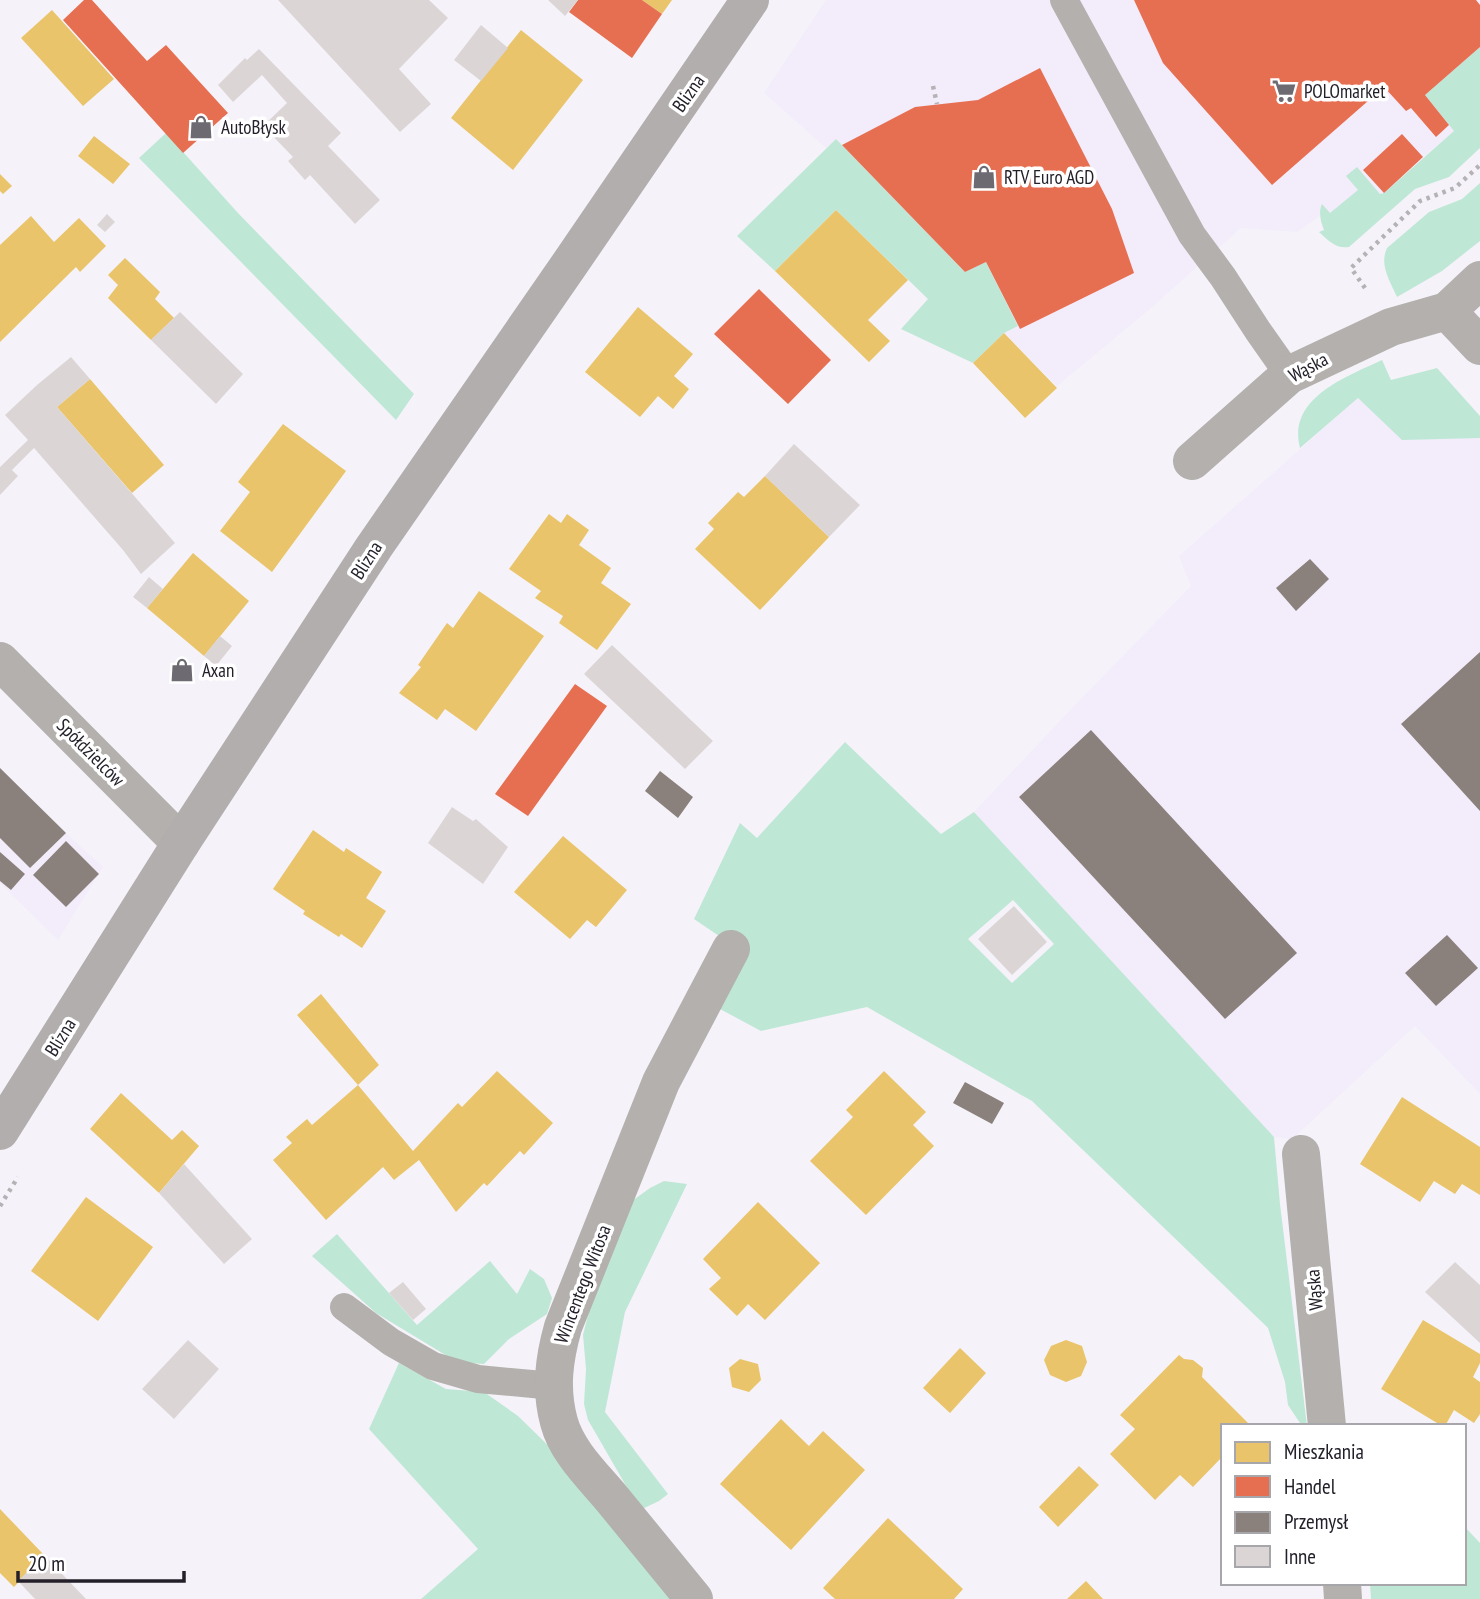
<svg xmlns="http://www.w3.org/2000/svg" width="1480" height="1599" viewBox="0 0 1480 1599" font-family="'PT Sans Narrow',sans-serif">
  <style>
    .built { fill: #f2ecfb }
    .green { fill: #bfe7d6; fill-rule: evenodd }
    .homes { fill: #e9c46a }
    .shops { fill: #e76f51 }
    .industry { fill: #8a817c }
    .building { fill: #dcd5d6 }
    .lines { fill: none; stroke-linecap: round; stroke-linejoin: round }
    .path { stroke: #b4b2b4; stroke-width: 4.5; stroke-dasharray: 3.5 5; stroke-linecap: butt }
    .lane { stroke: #b3b0ad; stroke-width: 28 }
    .street { stroke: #b3b0ad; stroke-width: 38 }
    .secondary { stroke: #b2aead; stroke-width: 38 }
    .labels { text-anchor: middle; stroke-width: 7; stroke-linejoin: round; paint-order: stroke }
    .poi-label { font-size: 19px; fill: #24202a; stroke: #fff; text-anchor: start }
    .street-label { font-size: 19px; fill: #24202a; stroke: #fff }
  </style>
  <rect width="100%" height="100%" fill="#f5f3f9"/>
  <path class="built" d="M 826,0 L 1480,0 L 1480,110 L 1423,157 L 1384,193 L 1380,194 L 1369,182 L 1330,214 L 1327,211 L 1297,232 L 1241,228 L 1151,308 L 1057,386 L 1004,333 L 1018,326 L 986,262 L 965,272 L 836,139 L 826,148 L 764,93 Z
    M 1358,398 L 1402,439 L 1480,438 L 1480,1094 L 1415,1026 L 1292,1139 L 1274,1137 L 974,812 L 1074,706 L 1191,586 L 1179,556 Z
    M 0,768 L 66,833 L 103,867 L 58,940 L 0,883 Z"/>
  <path class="green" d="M 1480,47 L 1480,148 L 1449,177 L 1415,189 L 1349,247 C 1335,249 1328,240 1319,232 L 1324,230 C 1321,222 1318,213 1322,204 L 1330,213 L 1358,190 L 1346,176 L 1357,167 L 1380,194 L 1384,193 L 1454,131 L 1425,95 Z
    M 166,133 L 238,213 L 414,394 L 396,420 L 139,158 Z
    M 836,139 L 965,272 L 986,262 L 1018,326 L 1004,333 L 973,363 L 901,329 L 928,299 L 836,210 L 775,271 L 737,236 Z
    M 1480,183 L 1480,241 L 1442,271 L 1397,297 C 1390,281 1379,265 1387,248 L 1429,212 L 1462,199 Z
    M 1382,360 L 1391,380 L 1437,368 L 1480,416 L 1480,438 L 1402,440 L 1358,398 L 1300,448 C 1287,398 1346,377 1382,360 Z
    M 845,742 L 941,834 L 974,812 L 1274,1137 L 1280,1204 L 1307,1426 L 1302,1426 L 1288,1405 L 1285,1382 L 1268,1328 L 1264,1324 L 1032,1101 L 867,1007 L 761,1031 L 720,1009 L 722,938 L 694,919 L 740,823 L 757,838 ZM 1013,900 L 1054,944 L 1012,983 L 968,939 Z
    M 664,1181 L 687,1184 L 625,1312 L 605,1412 L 668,1494 L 659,1501 L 640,1510 L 588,1420 L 584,1404 L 586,1369 L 583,1335 L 589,1311 L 632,1201 L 650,1188 Z
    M 337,1234 L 417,1325 L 490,1261 L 517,1294 L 530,1269 L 544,1279 L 552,1298 L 547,1314 L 509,1339 L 484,1364 L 457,1362 L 376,1313 L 312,1256 Z
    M 399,1363 L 446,1389 L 484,1392 L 518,1416 L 559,1456 L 671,1599 L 421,1599 L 478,1549 L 369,1429 Z
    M 1464,1526 L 1480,1543 L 1480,1599 L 1371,1599 L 1370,1583 L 1464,1583 Z"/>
  <path class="homes" d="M 642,0 L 672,0 L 662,14 Z
    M 52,10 L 114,79 L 83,106 L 21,38 Z
    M 521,30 L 583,80 L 513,170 L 451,118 Z
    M 94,136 L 130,164 L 113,184 L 78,156 Z
    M 0,174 L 12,186 L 3,194 L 0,191 Z
    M 836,210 L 908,280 L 868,320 L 890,341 L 869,362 L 775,271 Z
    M 31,216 L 54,242 L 79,218 L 106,246 L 80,272 L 76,267 L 0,342 L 0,245 Z
    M 125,258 L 160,292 L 155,299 L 174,318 L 151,340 L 108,298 L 118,285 L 108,275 Z
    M 638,307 L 693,354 L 674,376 L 689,389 L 673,409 L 658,396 L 640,417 L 585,372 Z
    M 1004,333 L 1057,388 L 1025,418 L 973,363 Z
    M 90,379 L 164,465 L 132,493 L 57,407 Z
    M 283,424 L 346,471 L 272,572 L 220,531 L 250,492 L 238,482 Z
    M 765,476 L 829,537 L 760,610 L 695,549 L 714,529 L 708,523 L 738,492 L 744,497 Z
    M 549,514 L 561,523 L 567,514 L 589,530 L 579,545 L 611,568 L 601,583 L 631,604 L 597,650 L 559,623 L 563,616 L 535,598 L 541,591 L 509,569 Z
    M 193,553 L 249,601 L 204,656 L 147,608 Z
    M 479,591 L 544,636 L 476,731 L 445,709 L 437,720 L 399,693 L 421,667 L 418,665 L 447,623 L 453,628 Z
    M 313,830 L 344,852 L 346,848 L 382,872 L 366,898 L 386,911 L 362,948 L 341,934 L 339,937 L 303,914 L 305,911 L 273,889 Z
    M 563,836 L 627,890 L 596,927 L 587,920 L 570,939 L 514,892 Z
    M 321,994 L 379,1065 L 358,1085 L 297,1015 Z
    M 497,1071 L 553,1123 L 524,1155 L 520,1151 L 487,1186 L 484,1183 L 456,1212 L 419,1160 L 394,1180 L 383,1167 L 326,1220 L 273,1160 L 292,1143 L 286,1137 L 307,1119 L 312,1125 L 358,1085 L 413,1151 L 458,1103 L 462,1107 Z
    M 884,1071 L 926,1112 L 913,1125 L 934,1146 L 866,1215 L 810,1161 L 853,1117 L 846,1110 Z
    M 121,1093 L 172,1140 L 182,1130 L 199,1146 L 159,1193 L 90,1129 Z
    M 1402,1097 L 1480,1147 L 1480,1195 L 1462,1184 L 1455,1194 L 1434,1181 L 1420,1202 L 1360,1164 Z
    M 86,1197 L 153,1247 L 98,1321 L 31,1271 Z
    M 758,1202 L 820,1263 L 765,1320 L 748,1304 L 737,1316 L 709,1289 L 721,1278 L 703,1259 Z
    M 1423,1320 L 1480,1354 L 1480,1363 L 1473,1377 L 1480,1382 L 1480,1414 L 1474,1423 L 1454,1410 L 1445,1426 L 1442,1426 L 1381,1389 Z
    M 1066,1340 L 1082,1346 L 1087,1362 L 1081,1376 L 1066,1382 L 1050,1375 L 1044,1360 L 1051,1346 Z
    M 960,1348 L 986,1373 L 950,1413 L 923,1388 Z
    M 1179,1355 L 1184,1359 L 1193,1360 L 1203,1368 L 1202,1377 L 1251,1426 L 1223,1426 L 1223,1456 L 1193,1487 L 1180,1475 L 1155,1500 L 1110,1454 L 1135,1429 L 1120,1415 Z
    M 740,1359 L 758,1364 L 761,1380 L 749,1392 L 732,1387 L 729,1368 Z
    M 781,1419 L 809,1446 L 823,1431 L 865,1470 L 791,1550 L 720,1484 Z
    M 1079,1466 L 1099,1485 L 1058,1527 L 1039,1507 Z
    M 0,1509 L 44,1555 L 14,1587 L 0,1573 Z
    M 888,1518 L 963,1589 L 954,1599 L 835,1599 L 823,1588 Z
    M 1086,1581 L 1103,1599 L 1067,1599 Z"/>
  <path class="shops" d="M 84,0 L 92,0 L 147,61 L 166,45 L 228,113 L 183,153 L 63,20 Z
    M 578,0 L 642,0 L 662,14 L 632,58 L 569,12 Z
    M 1134,0 L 1476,0 L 1480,5 L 1480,47 L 1425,95 L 1449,125 L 1436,137 L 1411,108 L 1406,111 L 1384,87 L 1272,185 L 1163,63 Z
    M 1040,68 L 1112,209 L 1134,273 L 1020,329 L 986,262 L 965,272 L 842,145 L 915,107 L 978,100 Z
    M 1402,134 L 1423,157 L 1384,193 L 1363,170 Z
    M 759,289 L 831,360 L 788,404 L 714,334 Z
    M 575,684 L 607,706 L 528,816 L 495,794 Z"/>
  <path class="industry" d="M 1310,559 L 1329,579 L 1296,611 L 1276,588 Z
    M 1480,652 L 1480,811 L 1401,724 Z
    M 1091,730 L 1297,953 L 1225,1019 L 1019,797 Z
    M 0,768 L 66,833 L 30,868 L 0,838 Z
    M 660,771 L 693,797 L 678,818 L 645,791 Z
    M 66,841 L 99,874 L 66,907 L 33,875 Z
    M 0,852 L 25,874 L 11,890 L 0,881 Z
    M 1447,935 L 1478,968 L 1436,1006 L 1405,973 Z
    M 965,1082 L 1004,1103 L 992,1124 L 953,1103 Z"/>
  <path class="building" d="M 278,0 L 429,0 L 448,18 L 399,69 L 431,104 L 400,132 Z
    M 548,0 L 578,0 L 565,16 Z
    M 481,25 L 508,48 L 481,81 L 454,60 Z
    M 259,49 L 341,133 L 328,146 L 380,200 L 355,224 L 310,175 L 305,180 L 288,161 L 293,157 L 263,126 L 287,103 L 262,75 L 233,102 L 218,85 L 245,58 L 247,60 Z
    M 107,214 L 115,222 L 105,232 L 97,225 Z
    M 180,312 L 243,374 L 216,404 L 151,340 Z
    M 71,357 L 90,379 L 57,407 L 175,543 L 141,574 L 123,550 L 34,448 L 12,470 L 18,476 L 0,495 L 0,467 L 28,440 L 5,415 L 37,385 Z
    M 794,444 L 860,505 L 829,537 L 765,476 Z
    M 149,577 L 163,589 L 147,608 L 133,597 Z
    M 220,636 L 232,646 L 216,666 L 204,656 Z
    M 612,645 L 713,741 L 685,769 L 584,674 Z
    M 452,807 L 473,821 L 476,819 L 508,847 L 483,884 L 428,843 Z
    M 1014,906 L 1047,942 L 1012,975 L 978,939 Z
    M 184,1164 L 252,1239 L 224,1264 L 159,1193 Z
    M 1455,1262 L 1480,1285 L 1480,1343 L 1425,1292 Z
    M 403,1282 L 426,1309 L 413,1320 L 389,1293 Z
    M 188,1340 L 219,1369 L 174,1419 L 142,1389 Z
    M 44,1555 L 86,1599 L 35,1599 L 18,1581 Z"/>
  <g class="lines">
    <path class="path" d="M 933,86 L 937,104
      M 1365,288 L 1351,268 L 1420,201 L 1455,188 L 1480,165
      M 0,1206 L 18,1177"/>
    <path class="lane" d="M 1064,0 L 1192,235 L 1223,277 L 1258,331 L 1289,375
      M 344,1307 L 391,1342 L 433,1366 L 478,1379 L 554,1386"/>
    <path class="street" d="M 1447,311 L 1480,346
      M 1192,461 L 1289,375 L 1391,327 L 1447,311 L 1480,280
      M 0,661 L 181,843
      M 1301,1154 L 1327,1426
      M 1342,1583 L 1343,1599
      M 694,1599 C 667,1566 640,1533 613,1500 C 594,1477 567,1452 559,1422 C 550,1389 554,1359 563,1327 L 661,1082 L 731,949"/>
    <path class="secondary" d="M 0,1131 L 181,843 L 374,547 L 569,265 L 750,0"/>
  </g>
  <defs>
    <g id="supermarket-bare" transform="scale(1.89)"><path d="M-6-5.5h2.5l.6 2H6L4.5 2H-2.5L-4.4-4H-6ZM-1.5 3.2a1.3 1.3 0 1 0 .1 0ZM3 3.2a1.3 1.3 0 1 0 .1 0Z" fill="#6d6a72" stroke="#fff" stroke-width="2.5" paint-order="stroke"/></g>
    <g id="shop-bare" transform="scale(1.89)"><path d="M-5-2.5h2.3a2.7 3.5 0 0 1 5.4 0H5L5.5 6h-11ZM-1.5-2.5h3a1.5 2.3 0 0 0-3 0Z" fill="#6d6a72" stroke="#fff" stroke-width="2.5" paint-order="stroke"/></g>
  </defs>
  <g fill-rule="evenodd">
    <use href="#supermarket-bare" x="1284" y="91"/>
    <use href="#shop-bare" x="201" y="127"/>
    <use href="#shop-bare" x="984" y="177"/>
    <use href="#shop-bare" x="182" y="670"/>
  </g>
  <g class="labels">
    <g class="poi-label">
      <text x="1304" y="98">POLOmarket</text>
      <text x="221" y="134">AutoBłysk</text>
      <text x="1004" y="184">RTV Euro AGD</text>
      <text x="202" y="677">Axan</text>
    </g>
    <g class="street-label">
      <text transform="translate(688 93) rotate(-55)" y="7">Blizna</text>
      <text transform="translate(1308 367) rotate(-28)" y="7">Wąska</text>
      <text transform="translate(366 560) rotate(-57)" y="7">Blizna</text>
      <text transform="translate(91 752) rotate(45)" y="7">Spółdzielców</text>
      <text transform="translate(60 1037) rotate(-58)" y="7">Blizna</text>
      <text transform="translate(582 1284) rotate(-69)" y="7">Wincentego Witosa</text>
      <text transform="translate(1314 1290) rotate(-95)" y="7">Wąska</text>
    </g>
  </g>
  <rect x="1221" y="1424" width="245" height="161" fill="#ffffff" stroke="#a7a6aa" stroke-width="2"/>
  <rect x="1235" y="1442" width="35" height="21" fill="#e9c46a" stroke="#a7a6aa" stroke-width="2"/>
  <text x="1284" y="1459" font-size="21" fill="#24202a">Mieszkania</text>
  <rect x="1235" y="1476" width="35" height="21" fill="#e76f51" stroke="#a7a6aa" stroke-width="2"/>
  <text x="1284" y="1494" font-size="21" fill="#24202a">Handel</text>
  <rect x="1235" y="1512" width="35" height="21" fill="#8a817c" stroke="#a7a6aa" stroke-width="2"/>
  <text x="1284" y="1529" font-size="21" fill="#24202a">Przemysł</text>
  <rect x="1235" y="1546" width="35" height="21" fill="#dcd5d6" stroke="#a7a6aa" stroke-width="2"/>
  <text x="1284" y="1564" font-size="21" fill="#24202a">Inne</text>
  <path d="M18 1571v10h166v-10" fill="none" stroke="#24202a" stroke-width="3.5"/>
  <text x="28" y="1571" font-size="21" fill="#24202a" stroke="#ffffff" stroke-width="5" paint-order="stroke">20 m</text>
</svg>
